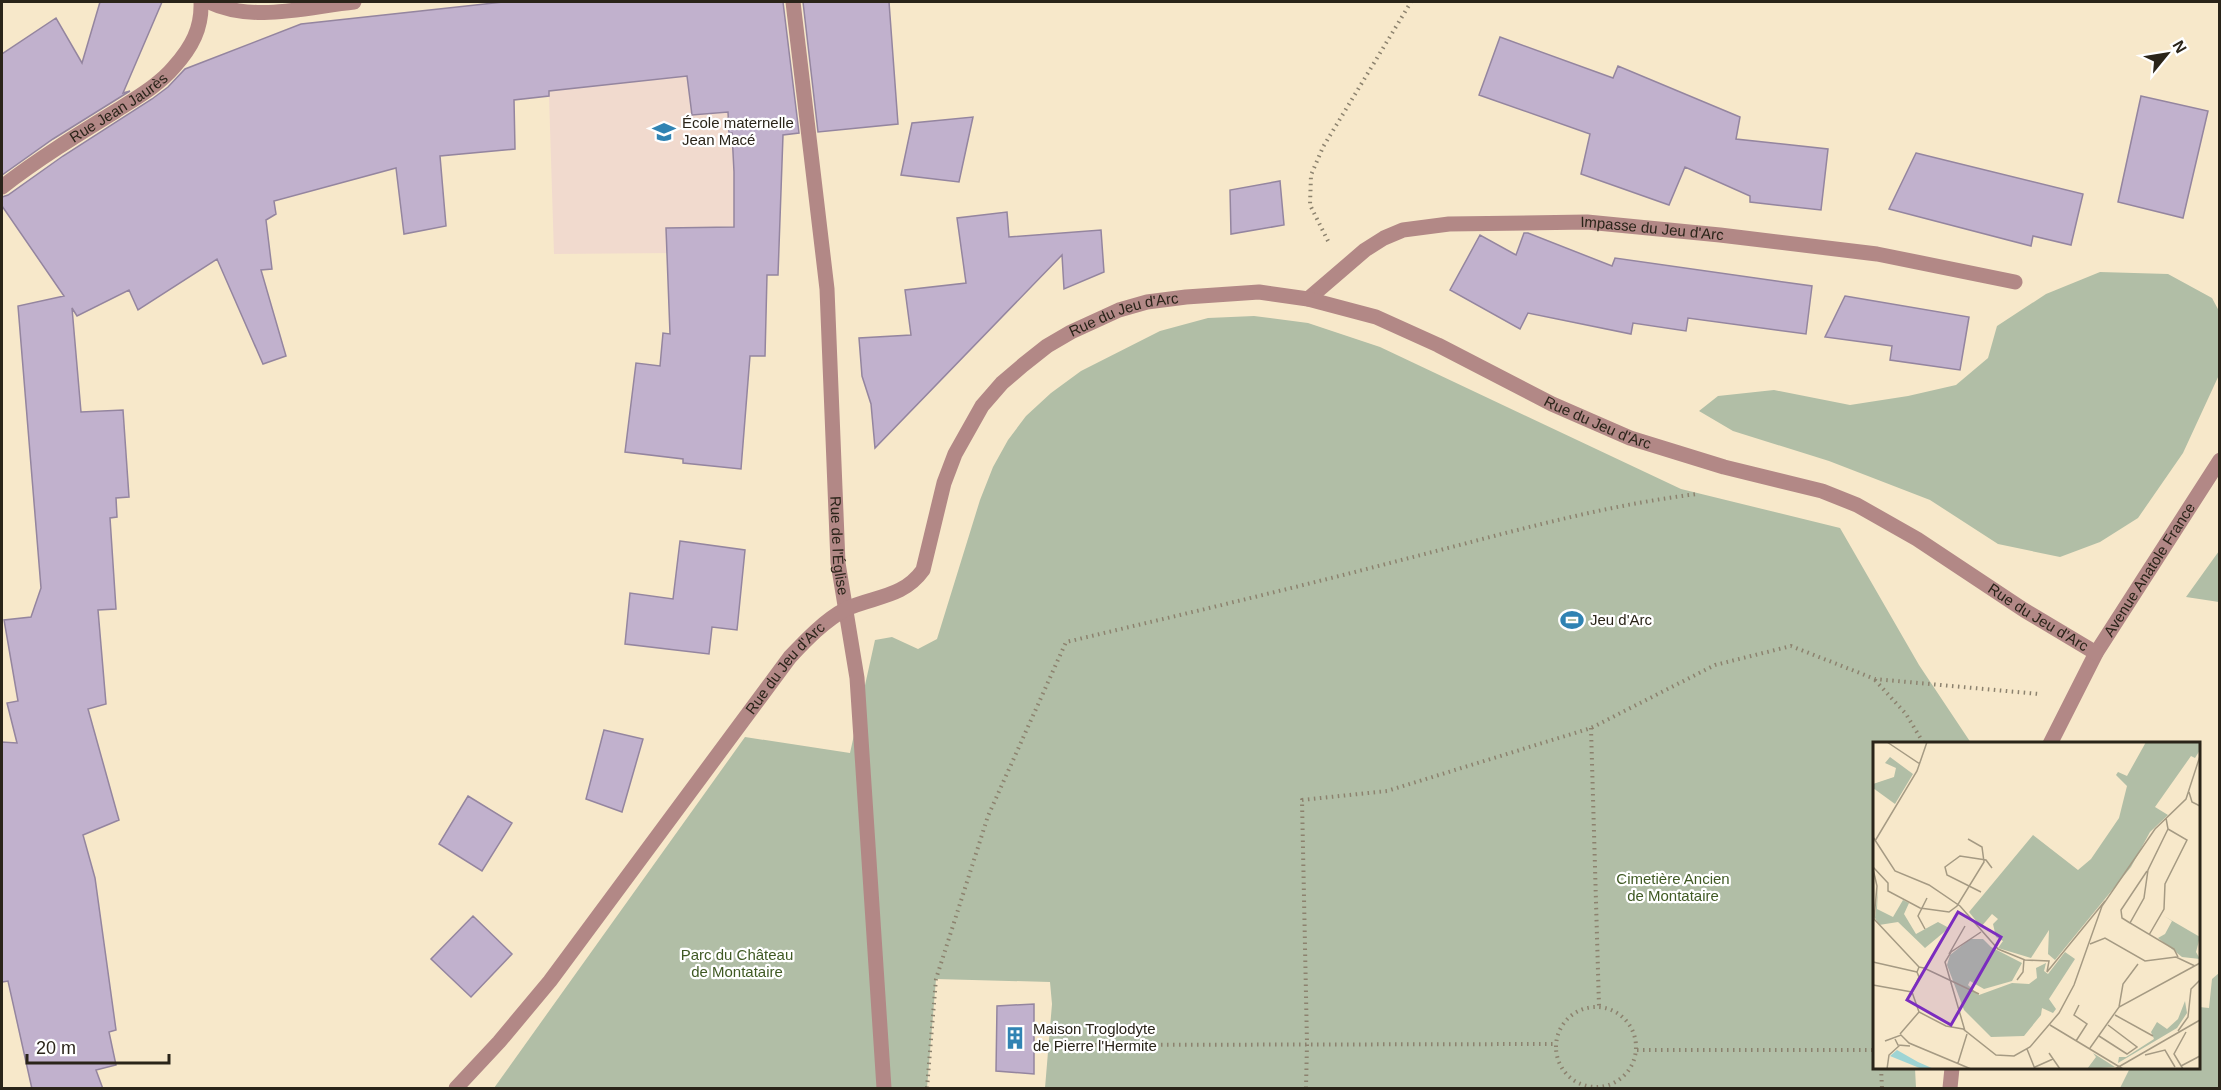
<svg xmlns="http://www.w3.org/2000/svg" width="2221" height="1090" viewBox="0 0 2221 1090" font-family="Helvetica,sans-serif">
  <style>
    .education { fill: #f1dace }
    .green { fill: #b1bea6 }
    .building { fill: #c1b1cd; stroke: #94859f; stroke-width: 1.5 }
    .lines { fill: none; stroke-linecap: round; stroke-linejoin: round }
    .path { stroke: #8c826e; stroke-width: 4; stroke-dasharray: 1.5 4.5; stroke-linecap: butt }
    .minor { stroke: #b28886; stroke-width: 15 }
    .labels { text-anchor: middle; stroke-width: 4.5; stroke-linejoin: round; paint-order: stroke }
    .street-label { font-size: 15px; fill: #2a2419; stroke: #fff }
    .poi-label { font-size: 15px; fill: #2a2419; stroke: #fff; text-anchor: start }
    .park-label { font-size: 15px; fill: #3f5923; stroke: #fff }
    .inset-road { fill: none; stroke: #a59a83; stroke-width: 1.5 }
    .view { fill: #7b2cbf; fill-opacity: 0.15; stroke: #7b2cbf; stroke-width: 3 }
    .inset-edge { fill: none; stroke: #2a2419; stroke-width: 3 }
  </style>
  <rect width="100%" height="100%" fill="#f7e8ca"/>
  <path class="education" d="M 536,2 L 762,2 L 764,28 L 767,28 L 782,168 L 779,252 L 554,254 L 549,96 L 546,70 L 544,70 Z"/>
  <path class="green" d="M 2100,272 L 2168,274 L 2212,298 L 2219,311 L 2219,375 L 2183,453 L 2138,518 L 2100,542 L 2060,557 L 1998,544 L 1930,500 L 1829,461 L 1733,431 L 1699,411 L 1718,396 L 1774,390 L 1850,405 L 1908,396 L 1956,385 L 1988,358 L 1997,326 L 2046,294 Z
    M 1254,316 L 1308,323 L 1380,347 L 1681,489 L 1840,528 L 1919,665 L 1971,743 L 1874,744 L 1874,1068 L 1915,1068 L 1916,1088 L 1045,1088 L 1052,1004 L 1050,982 L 936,979 L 927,1088 L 494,1088 L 745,737 L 850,753 L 875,640 L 892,637 L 918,649 L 937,639 L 980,500 L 993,467 L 1008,440 L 1026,416 L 1051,393 L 1081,371 L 1160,331 L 1208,318 Z
    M 2219,551 L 2219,602 L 2186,597 Z
    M 2219,973 L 2219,1088 L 2120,1088 L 2130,1068 L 2198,1068 L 2199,1007 L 2209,1008 L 2212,979 Z"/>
  <path class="building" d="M 100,2 L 162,2 L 123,93 L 130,91 L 53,139 L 2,175 L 2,54 L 56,18 L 82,63 Z
    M 503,2 L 783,2 L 799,133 L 783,135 L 778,275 L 767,275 L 765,356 L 750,356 L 741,469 L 683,463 L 683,459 L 625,452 L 636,363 L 660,366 L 663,333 L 670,334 L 666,228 L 734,227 L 734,172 L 732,133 L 729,133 L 728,112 L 692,115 L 687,76 L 549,91 L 549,96 L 514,100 L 515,149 L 440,156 L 446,226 L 404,234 L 396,168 L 274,201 L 276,214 L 266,220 L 272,269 L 261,270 L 286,356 L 263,364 L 217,259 L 138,310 L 129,290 L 77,316 L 72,308 L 81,412 L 123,410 L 129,497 L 116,498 L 117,517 L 110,518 L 116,609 L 98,610 L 106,704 L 88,709 L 119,820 L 83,835 L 95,878 L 116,1030 L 109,1032 L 116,1065 L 96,1070 L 103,1089 L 32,1089 L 8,981 L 2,982 L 2,742 L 17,743 L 7,703 L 18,701 L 4,620 L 31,617 L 41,588 L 18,306 L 64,296 L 2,206 L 2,197 L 8,195 L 63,156 L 152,99 L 168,87 L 185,69 L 301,24 Z
    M 803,2 L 889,2 L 898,124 L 818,132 Z
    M 1500,37 L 1613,78 L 1618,66 L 1740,117 L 1736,139 L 1828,149 L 1821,210 L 1750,202 L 1750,196 L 1685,167 L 1669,205 L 1581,174 L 1590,134 L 1479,95 Z
    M 2141,96 L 2208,111 L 2183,218 L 2118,202 Z
    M 973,117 L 959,182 L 901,175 L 912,123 Z
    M 1916,153 L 2083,194 L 2071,245 L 2033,236 L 2031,246 L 1889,209 Z
    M 1280,181 L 1284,225 L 1231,234 L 1230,190 Z
    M 1007,212 L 1009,237 L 1101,230 L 1104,272 L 1064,289 L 1062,255 L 875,448 L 871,404 L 862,376 L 859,338 L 911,335 L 905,290 L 966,283 L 957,218 Z
    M 1524,233 L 1528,233 L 1612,266 L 1615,258 L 1812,286 L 1806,334 L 1688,318 L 1686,331 L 1633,323 L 1631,334 L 1528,313 L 1520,329 L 1450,290 L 1480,235 L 1516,255 Z
    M 1845,296 L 1969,317 L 1960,370 L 1890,360 L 1892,346 L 1825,337 Z
    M 680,541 L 745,550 L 737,630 L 712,627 L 709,654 L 625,644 L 630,593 L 673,599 Z
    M 604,730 L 643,739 L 622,812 L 586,799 Z
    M 468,796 L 512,823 L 482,871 L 439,844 Z
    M 473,916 L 512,954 L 471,997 L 431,959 Z
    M 1034,1004 L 1034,1074 L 996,1071 L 997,1006 Z"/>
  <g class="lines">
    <path class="path" d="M 1328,241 L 1310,205 L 1311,175 L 1323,147 L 1411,2
      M 1875,680 L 1906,714 L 1924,744
      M 1591,728 L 1599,1006
      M1556 1047a40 40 0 1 1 80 0a40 40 0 1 1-80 0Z
      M 1071,1045 L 1555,1044
      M 1637,1050 L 1874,1050
      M 1881,1068 L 1882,1088
      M 927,1088 L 936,979 L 988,816 L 1066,642 C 1180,615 1295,588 1409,558 C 1504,534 1599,506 1697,494
      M 1306,1088 L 1307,1044 L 1302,800 L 1387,791 L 1591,728 L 1715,665 L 1791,646 L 1875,679 L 2039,694"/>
    <g class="minor">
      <path d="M 209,2 C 253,23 307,7 354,2"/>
      <path id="s1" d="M 793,2 L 827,289 L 838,563 L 857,678 L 884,1088"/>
      <path id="s2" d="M 2,187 C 38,159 77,135 116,111 C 136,98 159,85 174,67 C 192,47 202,28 201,2"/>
      <path id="s3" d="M 1308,299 L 1365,250 L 1384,238 L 1403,230 L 1449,224 L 1587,222 L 1720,235 L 1877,254 L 2015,282"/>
      <path id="s4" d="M 2050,744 L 2096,653 L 2220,460"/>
      <path id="s5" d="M 456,1088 L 499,1042 L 550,981 L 790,657 C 806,640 825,620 846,609 C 874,596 903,598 923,570 L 944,483 L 955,454 L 982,406 L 1002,383 L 1023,365 L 1047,346 L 1071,332 L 1119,310 L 1147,302 L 1186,297 L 1259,292 L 1308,299 L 1376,317 L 1438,345 L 1552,404 L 1630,438 L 1724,467 L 1822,491 L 1857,505 L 1917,539 L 2024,610 L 2096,653"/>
      <path d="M 1950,1088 L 1952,1068"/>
    </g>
  </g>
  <defs>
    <g id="school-bare" transform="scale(1.8)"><path d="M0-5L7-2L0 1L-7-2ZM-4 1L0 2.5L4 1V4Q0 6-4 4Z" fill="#3083b3" stroke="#fff" stroke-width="2.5" paint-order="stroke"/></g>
    <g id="stadium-bare" transform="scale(1.8)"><path d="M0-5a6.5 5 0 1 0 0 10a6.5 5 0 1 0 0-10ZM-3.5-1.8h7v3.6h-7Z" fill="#3083b3" stroke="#fff" stroke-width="2.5" paint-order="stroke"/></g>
    <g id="building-bare" transform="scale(1.8)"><path d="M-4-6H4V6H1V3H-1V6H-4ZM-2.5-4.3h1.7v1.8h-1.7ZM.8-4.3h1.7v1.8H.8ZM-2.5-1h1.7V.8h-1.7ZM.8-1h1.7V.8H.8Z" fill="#3083b3" stroke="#fff" stroke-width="2.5" paint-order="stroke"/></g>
  </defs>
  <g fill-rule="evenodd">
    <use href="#school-bare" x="664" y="132"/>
    <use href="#stadium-bare" x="1572" y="620"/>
    <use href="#building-bare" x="1015" y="1038"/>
  </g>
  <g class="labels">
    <g class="street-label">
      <text dy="5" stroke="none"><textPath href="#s2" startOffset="141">Rue Jean Jaurès</textPath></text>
      <text dy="5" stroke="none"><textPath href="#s3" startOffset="368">Impasse du Jeu d'Arc</textPath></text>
      <text dy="5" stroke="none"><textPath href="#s5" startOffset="1056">Rue du Jeu d'Arc</textPath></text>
      <text dy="5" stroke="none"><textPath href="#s5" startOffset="1560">Rue du Jeu d'Arc</textPath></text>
      <text dy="5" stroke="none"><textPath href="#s1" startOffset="546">Rue de l'Église</textPath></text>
      <text dy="5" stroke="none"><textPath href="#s4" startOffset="201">Avenue Anatole France</textPath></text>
      <text dy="5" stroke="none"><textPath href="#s5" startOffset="2046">Rue du Jeu d'Arc</textPath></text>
      <text dy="5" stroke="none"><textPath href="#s5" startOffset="534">Rue du Jeu d'Arc</textPath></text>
    </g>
    <g class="poi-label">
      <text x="682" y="128">École maternelle<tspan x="682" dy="17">Jean Macé</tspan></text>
      <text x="1590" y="625">Jeu d'Arc</text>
      <text x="1033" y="1034">Maison Troglodyte<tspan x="1033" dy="17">de Pierre l'Hermite</tspan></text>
    </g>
    <g class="park-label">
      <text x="1673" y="884">Cimetière Ancien<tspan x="1673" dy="17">de Montataire</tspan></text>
      <text x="737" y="960">Parc du Château<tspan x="737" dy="17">de Montataire</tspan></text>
    </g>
  </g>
  <g transform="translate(1873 742)">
    <rect width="327" height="327" fill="#f7e8ca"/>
    <path d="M 273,0 L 327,0 L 327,8 L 322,16 L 318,14 L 282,65 L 295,73 L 277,90 L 258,125 L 182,218 L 175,212 L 176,188 L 158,216 L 125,206 L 130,199 L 123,195 L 120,182 L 125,177 L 119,172 L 108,185 L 96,170 L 160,93 L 205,128 L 218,117 L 246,76 L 254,44 L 243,33 L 245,30 L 254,34 ZM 17,15 L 40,32 L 22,62 L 0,46 L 0,42 L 21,35 L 23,26 L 12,21 ZM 5,145 L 4,167 L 20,175 L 30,158 L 36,161 L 31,172 L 43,192 L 65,180 L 76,186 L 52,206 L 25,180 L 6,183 L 2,176 ZM 291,174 L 327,195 L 323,210 L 327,217 L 309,215 L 285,196 L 292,192 L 299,179 ZM 97,197 L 110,197 L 118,205 L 149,221 L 139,239 L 111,247 L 97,239 L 95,243 L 106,253 L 139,241 L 156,242 L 164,236 L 163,226 L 173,221 L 171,229 L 175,232 L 192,210 L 202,217 L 176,257 L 183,267 L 180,271 L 169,266 L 168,273 L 151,294 L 118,295 L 91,268 L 74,223 L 77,213 ZM 312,259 L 314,271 L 304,286 L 245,321 L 246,315 L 253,315 L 281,297 L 278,290 L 284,280 L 294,287 L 305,277 ZM 220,311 L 242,325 L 214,327 L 223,315 Z" fill="#b1bea6"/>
    <path d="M 24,308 L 45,320 L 61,327 L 49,327 L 17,314 Z" fill="#9ed4d4"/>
    <path class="inset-road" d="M 14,0 L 47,22M 316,50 L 319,60 L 327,64M 293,76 L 295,87 L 275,128 L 271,156 L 257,181 L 301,207 L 305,215M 0,95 L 22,129 L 56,143 L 87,164 L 125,207 L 152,218 L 176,219 L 174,230 L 232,159M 2,99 L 44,29 L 54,0M 0,125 L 15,141 L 15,149 L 47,166 L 76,170 L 84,164 L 111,120 L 109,105 L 95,97M 0,127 L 4,144 L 1,177 L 46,225M 108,150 L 74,133 L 72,125 L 87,114 L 113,118 L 119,126M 257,181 L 249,176 L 248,168 L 274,129M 52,187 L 45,174 L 54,156M 276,193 L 291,167 L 292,142 L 314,98 L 295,87M 217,202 L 232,196 L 272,219 L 303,215 L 322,224M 76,212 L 92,184M 0,220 L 44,230M 44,230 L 46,225 L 51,226 L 106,252M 144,238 L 150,230 L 151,217M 0,243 L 39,250M 39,250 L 46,270 L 73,284 L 90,287 L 123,313 L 141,314 L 157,305 L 186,271 L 201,243 L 229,164 L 282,87 L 313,57 L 327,14M 39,250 L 46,235 L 44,230M 246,265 L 250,242 L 265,222M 242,273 L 280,294M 177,283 L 250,327M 92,289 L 72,220 L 78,210 L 108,190M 305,289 L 315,275 L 318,247 L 327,238M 27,292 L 46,270M 226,294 L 254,312 L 264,305 L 235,283M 22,297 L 25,303 L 37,304M 12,299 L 28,293 L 36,301 L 98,327M 203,299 L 214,282 L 201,273 L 206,263M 217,306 L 246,265 L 327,221M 154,307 L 162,327M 176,311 L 187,327M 272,313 L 292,308 L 302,325M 85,321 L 94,292M 308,324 L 327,314M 162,325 L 180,317M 14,327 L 16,313 L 27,303M 242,327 L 327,278M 310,327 L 301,312 L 313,290"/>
    <path class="view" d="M 85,170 L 128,195 L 78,283 L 34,258 Z"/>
    <rect width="327" height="327" class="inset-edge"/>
  </g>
  <rect width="2221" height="1090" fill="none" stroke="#2a2419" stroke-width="6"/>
  <g transform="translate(2167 54) rotate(60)" stroke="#ffffff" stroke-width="4.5" paint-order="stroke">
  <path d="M0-4.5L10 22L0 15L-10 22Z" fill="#2a2419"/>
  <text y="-9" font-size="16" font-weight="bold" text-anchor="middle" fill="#2a2419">N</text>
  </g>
  <path d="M27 1054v9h142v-9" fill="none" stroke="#2a2419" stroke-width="3"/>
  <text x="36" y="1054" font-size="18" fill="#2a2419" stroke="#ffffff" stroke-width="4.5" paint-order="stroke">20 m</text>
</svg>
